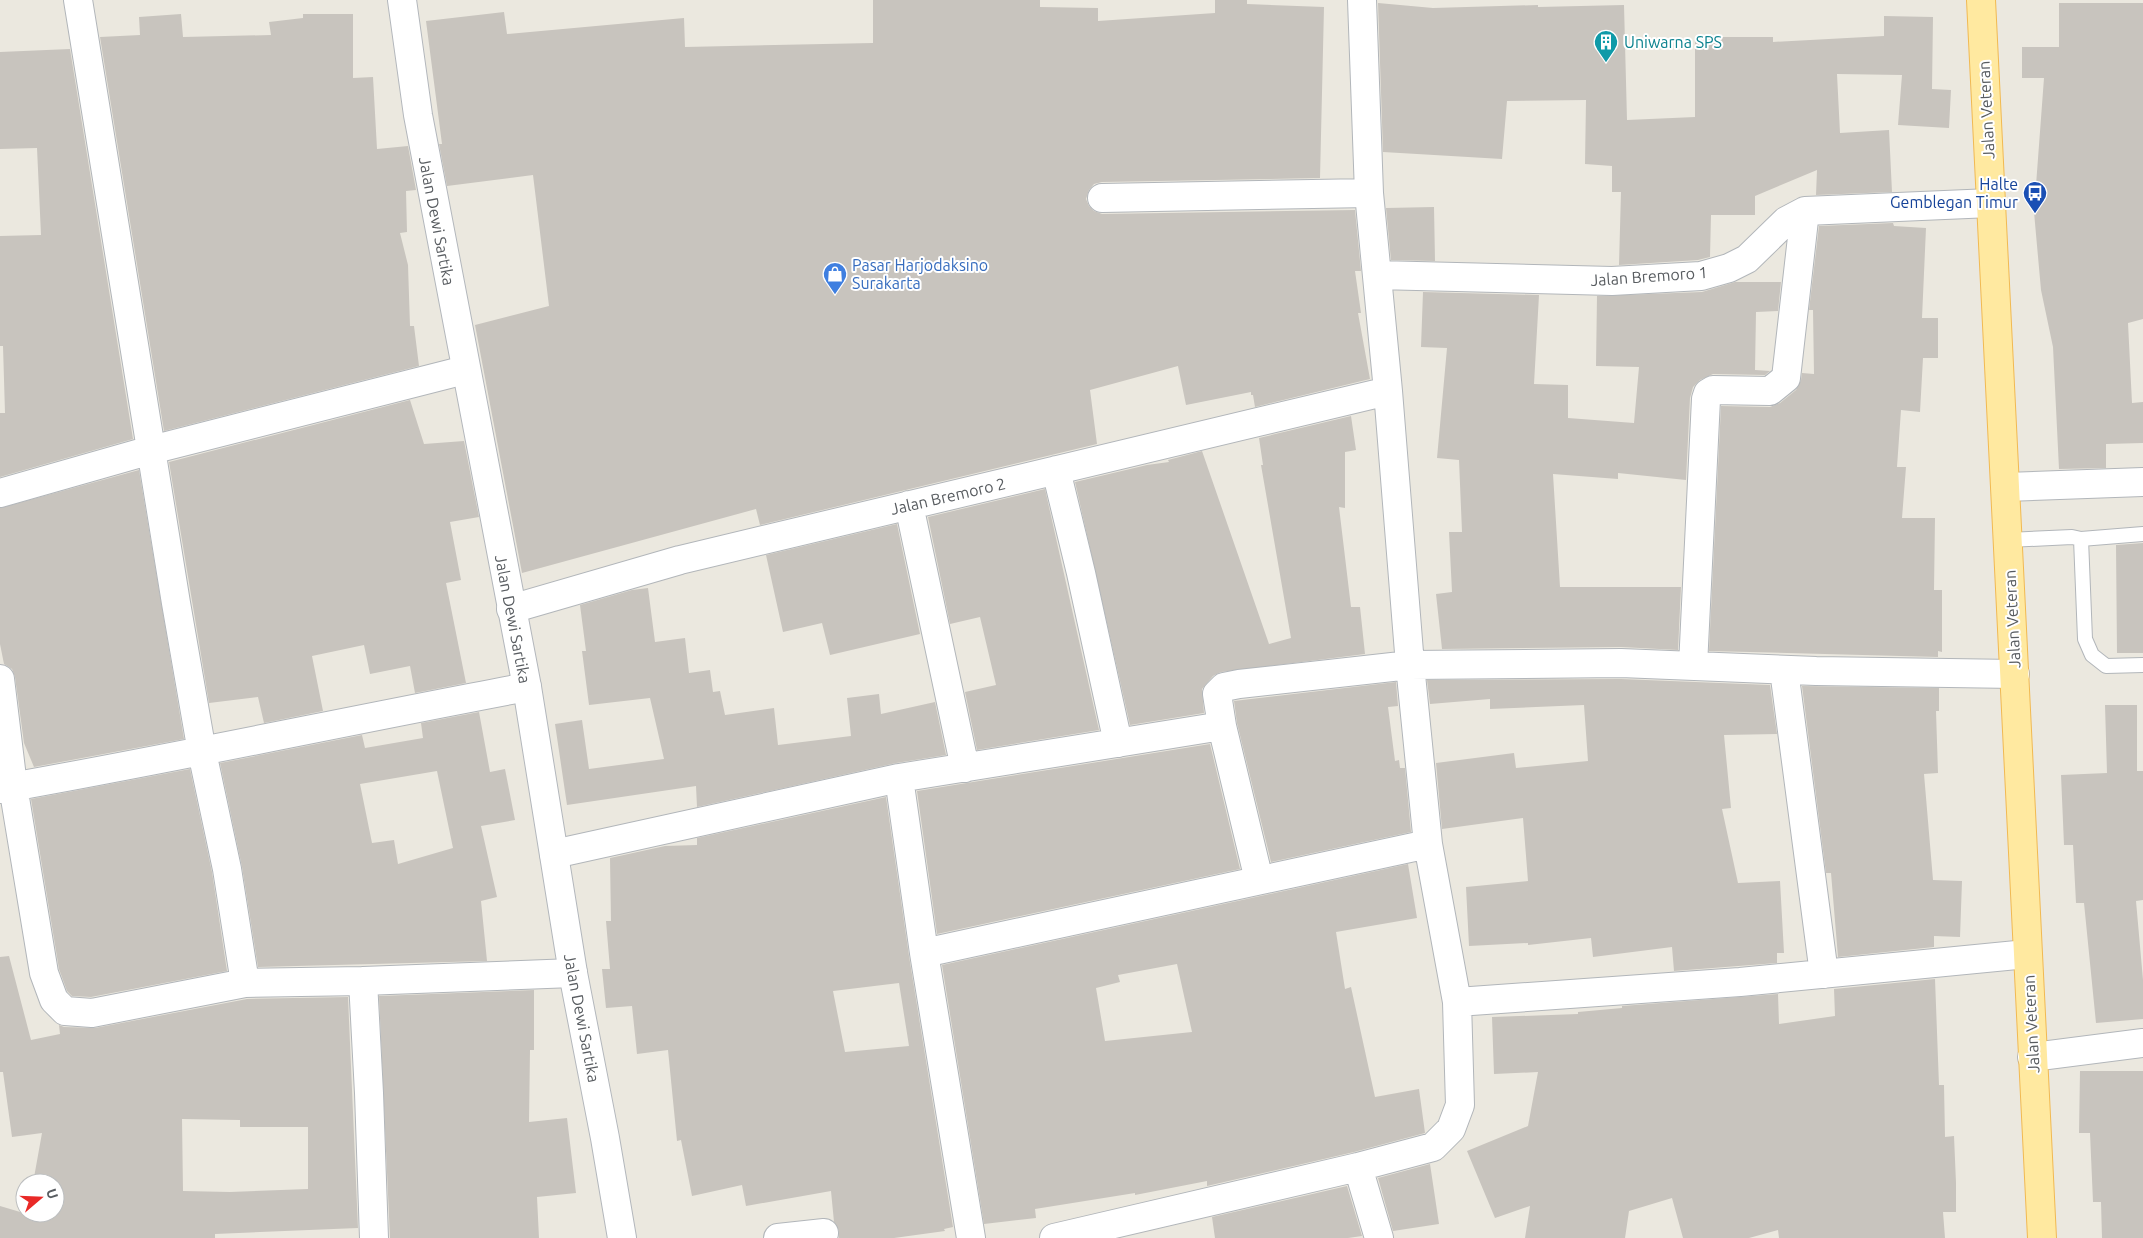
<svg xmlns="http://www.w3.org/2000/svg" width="2143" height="1238" viewBox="0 0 2143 1238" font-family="Ubuntu,sans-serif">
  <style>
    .building { fill: #c8c4be; fill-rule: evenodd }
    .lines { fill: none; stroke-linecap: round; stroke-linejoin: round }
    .service-casing { stroke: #b2b6ba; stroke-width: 16 }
    .minor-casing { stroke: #b2b6ba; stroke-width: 30 }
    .secondary-casing { stroke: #b3b7bc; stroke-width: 30 }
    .primary-casing { stroke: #f1b952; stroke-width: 30 }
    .service { stroke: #fff; stroke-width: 14 }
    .minor { stroke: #fff; stroke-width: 28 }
    .secondary { stroke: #fff; stroke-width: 28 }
    .primary { stroke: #ffe9a0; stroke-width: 28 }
    .labels { text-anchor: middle; stroke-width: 4; stroke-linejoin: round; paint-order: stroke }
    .culture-label { font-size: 16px; fill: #0d838f; stroke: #fff; text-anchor: start }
    .street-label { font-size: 16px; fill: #585c60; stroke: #fff }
    .transit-label { font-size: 16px; fill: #164399; stroke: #fff; text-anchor: end }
    .shop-label { font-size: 16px; fill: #366cbe; stroke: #fff; text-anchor: start }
  </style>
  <rect width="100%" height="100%" fill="#ebe8df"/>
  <path class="building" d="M 873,0 L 1040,0 L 1040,7 L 1098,8 L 1098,21 L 1215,13 L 1215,0 L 1247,0 L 1247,4 L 1324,7 L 1320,178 L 1102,182 L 1094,184 L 1089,190 L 1086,199 L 1089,206 L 1094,211 L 1102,214 L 1355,210 L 1361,271 L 1355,271 L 1361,313 L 1358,313 L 1370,379 L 1255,407 L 1253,395 L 1251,395 L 1251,392 L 1186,405 L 1178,366 L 1090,390 L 1097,444 L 760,525 L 756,509 L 522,573 L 475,325 L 549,306 L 533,175 L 447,186 L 439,144 L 442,144 L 426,21 L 504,12 L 507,34 L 684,18 L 685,47 L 873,43 Z
    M 1378,3 L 1433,8 L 1538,5 L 1538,7 L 1624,5 L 1627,120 L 1695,117 L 1695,37 L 1773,37 L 1773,42 L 1884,36 L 1884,16 L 1933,17 L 1932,89 L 1951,90 L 1949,128 L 1898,125 L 1902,75 L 1837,74 L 1840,133 L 1889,130 L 1892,192 L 1816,195 L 1817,170 L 1755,196 L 1755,215 L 1711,215 L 1710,257 L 1698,260 L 1619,265 L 1621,192 L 1612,192 L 1612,166 L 1585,164 L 1586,100 L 1507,101 L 1502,159 L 1383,152 Z
    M 2059,3 L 2143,3 L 2143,319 L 2128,323 L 2132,403 L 2143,402 L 2143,443 L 2106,444 L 2106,468 L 2059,469 L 2053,347 L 2041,290 L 2034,212 L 2044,78 L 2022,78 L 2022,47 L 2059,47 Z
    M 181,14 L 183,37 L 271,35 L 269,22 L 303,18 L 303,14 L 353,14 L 353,78 L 373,77 L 377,149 L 408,146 L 416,190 L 406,191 L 407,232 L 400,233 L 408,265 L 410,326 L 414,326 L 419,366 L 164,431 L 100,37 L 140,35 L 139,17 Z
    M 70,49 L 133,439 L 0,477 L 0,413 L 5,413 L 3,346 L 0,346 L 0,236 L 41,235 L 37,148 L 0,149 L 0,52 Z
    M 1434,207 L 1435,261 L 1391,260 L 1386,208 Z
    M 1893,223 L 1894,226 L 1926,228 L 1922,318 L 1938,318 L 1938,358 L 1923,358 L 1920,412 L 1901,410 L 1897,467 L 1906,467 L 1902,518 L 1935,518 L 1934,590 L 1942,590 L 1942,652 L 1938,651 L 1938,657 L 1709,651 L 1721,406 L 1770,407 L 1780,403 L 1796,390 L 1801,380 L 1802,373 L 1814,374 L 1813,310 L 1809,310 L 1819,226 Z
    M 1735,282 L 1781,282 L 1778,311 L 1756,312 L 1755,370 L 1770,371 L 1765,375 L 1713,374 L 1700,380 L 1693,387 L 1690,398 L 1686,480 L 1618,473 L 1618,479 L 1553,474 L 1560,587 L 1681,587 L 1678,650 L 1621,647 L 1442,649 L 1436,594 L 1452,592 L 1449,532 L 1462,532 L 1459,460 L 1437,458 L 1447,348 L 1421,347 L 1423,292 L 1539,295 L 1534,384 L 1568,385 L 1568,418 L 1634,423 L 1639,367 L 1596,366 L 1597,296 L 1702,292 Z
    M 410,400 L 424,444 L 464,441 L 479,517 L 450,522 L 461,580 L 446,583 L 466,683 L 415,693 L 410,666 L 370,674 L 364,645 L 312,656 L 323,711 L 264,723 L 258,697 L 209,703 L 169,462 Z
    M 1351,416 L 1356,450 L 1345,452 L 1345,508 L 1339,507 L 1351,607 L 1360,607 L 1365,654 L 1221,672 L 1213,676 L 1202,689 L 1204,713 L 1130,725 L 1075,482 L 1147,465 L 1169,462 L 1168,460 L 1202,451 L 1269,644 L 1291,638 L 1261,465 L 1263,465 L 1259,438 Z
    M 139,470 L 184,739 L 34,767 L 24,743 L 15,677 L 12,669 L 4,664 L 0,644 L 0,508 Z
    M 1045,489 L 1099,730 L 977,750 L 965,692 L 996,685 L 980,617 L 950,624 L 928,517 Z
    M 897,524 L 920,634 L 830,655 L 822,623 L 783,632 L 766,555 Z
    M 2143,543 L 2143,653 L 2117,653 L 2116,545 Z
    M 648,588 L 655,642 L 685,638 L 689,673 L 710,670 L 713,692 L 720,691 L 725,715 L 774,708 L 778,745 L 851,736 L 847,698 L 879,694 L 881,714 L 935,702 L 946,755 L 896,763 L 697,807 L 696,786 L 567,805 L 555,724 L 582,720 L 589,769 L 664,759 L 650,698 L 589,705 L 582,651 L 586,651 L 580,605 L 632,590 Z
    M 1621,679 L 1770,685 L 1777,734 L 1724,735 L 1731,808 L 1722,809 L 1738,883 L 1780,881 L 1784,953 L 1777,953 L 1777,963 L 1674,971 L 1672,947 L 1593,957 L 1591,938 L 1528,945 L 1528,943 L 1469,946 L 1466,887 L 1528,881 L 1523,818 L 1442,829 L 1436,763 L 1514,753 L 1516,768 L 1588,761 L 1584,705 L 1490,709 L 1490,699 L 1430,704 L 1427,680 Z
    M 1396,682 L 1398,706 L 1388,707 L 1395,761 L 1399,760 L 1400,768 L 1405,768 L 1411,832 L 1271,862 L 1237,723 L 1234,701 Z
    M 1802,686 L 1939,688 L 1939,711 L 1936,711 L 1938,773 L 1924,774 L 1933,880 L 1962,881 L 1960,937 L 1934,936 L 1934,947 L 1838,957 L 1831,873 L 1826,873 Z
    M 2105,705 L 2137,705 L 2137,771 L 2143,771 L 2143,900 L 2136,901 L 2143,980 L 2143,1019 L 2096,1023 L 2084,903 L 2076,903 L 2073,845 L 2064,845 L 2061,775 L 2107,773 Z
    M 479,712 L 490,772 L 505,769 L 515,820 L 481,826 L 497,897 L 481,901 L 487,961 L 258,967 L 242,867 L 220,763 L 362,735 L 365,748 L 423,738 L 421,723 ZM 437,771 L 453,848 L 398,864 L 394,840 L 372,843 L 360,784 Z
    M 1210,744 L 1240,869 L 937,934 L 917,791 Z
    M 190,769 L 212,872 L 227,971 L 91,997 L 72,996 L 67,991 L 59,969 L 31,799 Z
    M 886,797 L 909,956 L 953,1227 L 944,1229 L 945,1231 L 894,1238 L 839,1238 L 839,1231 L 834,1222 L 831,1191 L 746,1206 L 742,1185 L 692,1196 L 681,1140 L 677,1141 L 668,1050 L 637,1054 L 632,1006 L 606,1008 L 602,969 L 610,969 L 606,921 L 611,921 L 610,858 L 665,846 L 697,845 L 697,838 ZM 899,983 L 909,1046 L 845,1052 L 833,991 Z
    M 1408,864 L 1417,918 L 1336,932 L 1345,989 L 1351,987 L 1375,1097 L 1419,1089 L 1425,1133 L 1354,1152 L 1207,1186 L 1207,1181 L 1135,1195 L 1135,1193 L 1035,1209 L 1036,1218 L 984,1224 L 942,965 ZM 1177,964 L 1192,1032 L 1105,1041 L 1096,988 L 1120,982 L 1118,975 Z
    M 9,956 L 31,1040 L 60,1034 L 59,1025 L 64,1027 L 95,1028 L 247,999 L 348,997 L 358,1228 L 215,1234 L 215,1238 L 0,1238 L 0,1206 L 27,1214 L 55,1213 L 55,1183 L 33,1183 L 42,1133 L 12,1137 L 3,1072 L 0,1072 L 0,957 ZM 182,1119 L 240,1120 L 240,1127 L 308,1127 L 308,1189 L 230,1192 L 183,1191 Z
    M 1935,979 L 1939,1085 L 1944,1085 L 1945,1137 L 1954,1136 L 1956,1183 L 1956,1212 L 1943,1212 L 1945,1238 L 1779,1238 L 1778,1230 L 1749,1238 L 1683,1238 L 1672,1198 L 1629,1211 L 1625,1238 L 1525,1238 L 1530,1206 L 1495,1218 L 1467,1151 L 1528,1126 L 1538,1072 L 1494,1074 L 1492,1017 L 1578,1014 L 1578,1012 L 1622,1008 L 1622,1006 L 1778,994 L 1779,1024 L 1835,1016 L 1834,989 Z
    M 534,990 L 534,1050 L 530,1050 L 529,1122 L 567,1118 L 576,1193 L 537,1197 L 539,1238 L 390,1238 L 379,996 Z
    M 2080,1071 L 2143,1071 L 2143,1238 L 2102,1238 L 2101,1202 L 2093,1202 L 2090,1133 L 2079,1133 Z
    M 1430,1164 L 1439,1224 L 1393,1231 L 1378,1178 Z
    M 1347,1186 L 1362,1236 L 1348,1238 L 1215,1238 L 1212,1217 Z"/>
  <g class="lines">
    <g class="service-casing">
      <path id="service" d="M 2081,539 L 2143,534
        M 2008,540 L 2072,537 L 2081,539 L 2085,639 L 2092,655 L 2106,666 L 2143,665"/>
    </g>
    <g class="minor-casing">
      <path id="minor" d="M 78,0 L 176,603 L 202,752 L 227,869 L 245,983
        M 1102,198 L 1369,193
        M 1377,275 L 1612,281 L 1701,276 L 1729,268 L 1747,259 L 1786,221 L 1805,211 L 1991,203
        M 1056,470 L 1081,573 L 1118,743
        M 2006,487 L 2143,482
        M 0,493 L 151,450 L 465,370
        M 909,505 L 965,768
        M 511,609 L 680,560 L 1388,391
        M 1693,666 L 1706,399 L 1708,393 L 1713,390 L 1770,391 L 1786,378 L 1805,211
        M 1784,670 L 1824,974
        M 0,679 L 13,786 L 44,973 L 54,1000 L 65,1011 L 92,1013 L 245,983 L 363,981 L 573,973
        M 1222,726 L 1217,694 L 1224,687 L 1239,684 L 1410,665 L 1621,663 L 1816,671 L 2015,674
        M 899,778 L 924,953 L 971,1238
        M 0,789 C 176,758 351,720 527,687
        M 554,854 L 899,778 L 1222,726 L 1259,880
        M 924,953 L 1428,844
        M 363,981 L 369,1093 L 374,1238
        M 1457,1002 L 1740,982 L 2027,954
        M 2032,1057 L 2143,1043
        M 1358,1167 L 1379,1238
        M 778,1238 L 824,1233
        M 1054,1238 L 1358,1167 L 1433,1147 L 1451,1129 L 1460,1105 L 1457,1002 L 1428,844 L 1410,665 L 1388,391 L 1369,193 L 1362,0"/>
    </g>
    <g class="secondary-casing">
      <path id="secondary" d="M 402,0 L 418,115 L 527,687 L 573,973 L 605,1138 L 622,1238"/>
    </g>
    <g class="primary-casing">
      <path id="primary" d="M 1981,0 L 2042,1238"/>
    </g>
    <use href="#service" class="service"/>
    <use href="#minor" class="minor"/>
    <use href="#secondary" class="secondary"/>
    <use href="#primary" class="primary"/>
  </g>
  <defs>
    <g id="building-pin" transform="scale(1.25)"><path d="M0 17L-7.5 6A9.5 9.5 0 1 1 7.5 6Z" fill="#0f9aa8" stroke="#fff"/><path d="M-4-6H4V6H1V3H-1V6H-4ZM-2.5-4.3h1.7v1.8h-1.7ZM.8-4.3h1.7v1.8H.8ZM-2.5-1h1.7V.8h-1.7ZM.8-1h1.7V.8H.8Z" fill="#fff"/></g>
    <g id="bus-pin" transform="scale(1.25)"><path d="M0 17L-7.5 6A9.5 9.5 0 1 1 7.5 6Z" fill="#1a4fb4" stroke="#fff"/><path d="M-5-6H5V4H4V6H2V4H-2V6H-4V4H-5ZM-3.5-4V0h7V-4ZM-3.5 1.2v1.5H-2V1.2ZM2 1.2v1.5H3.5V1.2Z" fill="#fff"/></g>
    <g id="shop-pin" transform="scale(1.25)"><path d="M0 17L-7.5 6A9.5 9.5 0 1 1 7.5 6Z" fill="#3f7fe0" stroke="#fff"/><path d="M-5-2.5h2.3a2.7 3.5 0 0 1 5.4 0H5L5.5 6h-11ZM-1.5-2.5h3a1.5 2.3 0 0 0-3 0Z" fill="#fff"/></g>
  </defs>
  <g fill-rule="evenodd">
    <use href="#building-pin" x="1606" y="42"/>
    <use href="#bus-pin" x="2035" y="193"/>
    <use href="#shop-pin" x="835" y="274"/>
  </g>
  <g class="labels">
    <g class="culture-label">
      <text x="1624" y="48">Uniwarna SPS</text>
    </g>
    <g class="street-label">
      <text transform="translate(1986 110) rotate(-93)" y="6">Jalan Veteran</text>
      <text transform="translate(437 221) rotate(79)" y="6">Jalan Dewi Sartika</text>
      <text transform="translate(1649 276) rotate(-4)" y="6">Jalan Bremoro 1</text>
      <text transform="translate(948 496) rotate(-13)" y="6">Jalan Bremoro 2</text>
      <text transform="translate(513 619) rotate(79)" y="6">Jalan Dewi Sartika</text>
      <text transform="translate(2012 619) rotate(-93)" y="6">Jalan Veteran</text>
      <text transform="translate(582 1018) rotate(79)" y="6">Jalan Dewi Sartika</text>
      <text transform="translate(2031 1024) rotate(-93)" y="6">Jalan Veteran</text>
    </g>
    <g class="transit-label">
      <text x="2018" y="190">Halte<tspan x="2018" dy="18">Gemblegan Timur</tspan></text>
    </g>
    <g class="shop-label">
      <text x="852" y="271">Pasar Harjodaksino<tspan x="852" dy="18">Surakarta</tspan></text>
    </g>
  </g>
  <g transform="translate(40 1198) rotate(71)"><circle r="24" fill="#ffffff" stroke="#bcbebf"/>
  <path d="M0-4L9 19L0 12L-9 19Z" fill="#e92927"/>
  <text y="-8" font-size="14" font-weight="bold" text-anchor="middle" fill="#585c60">U</text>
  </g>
</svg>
